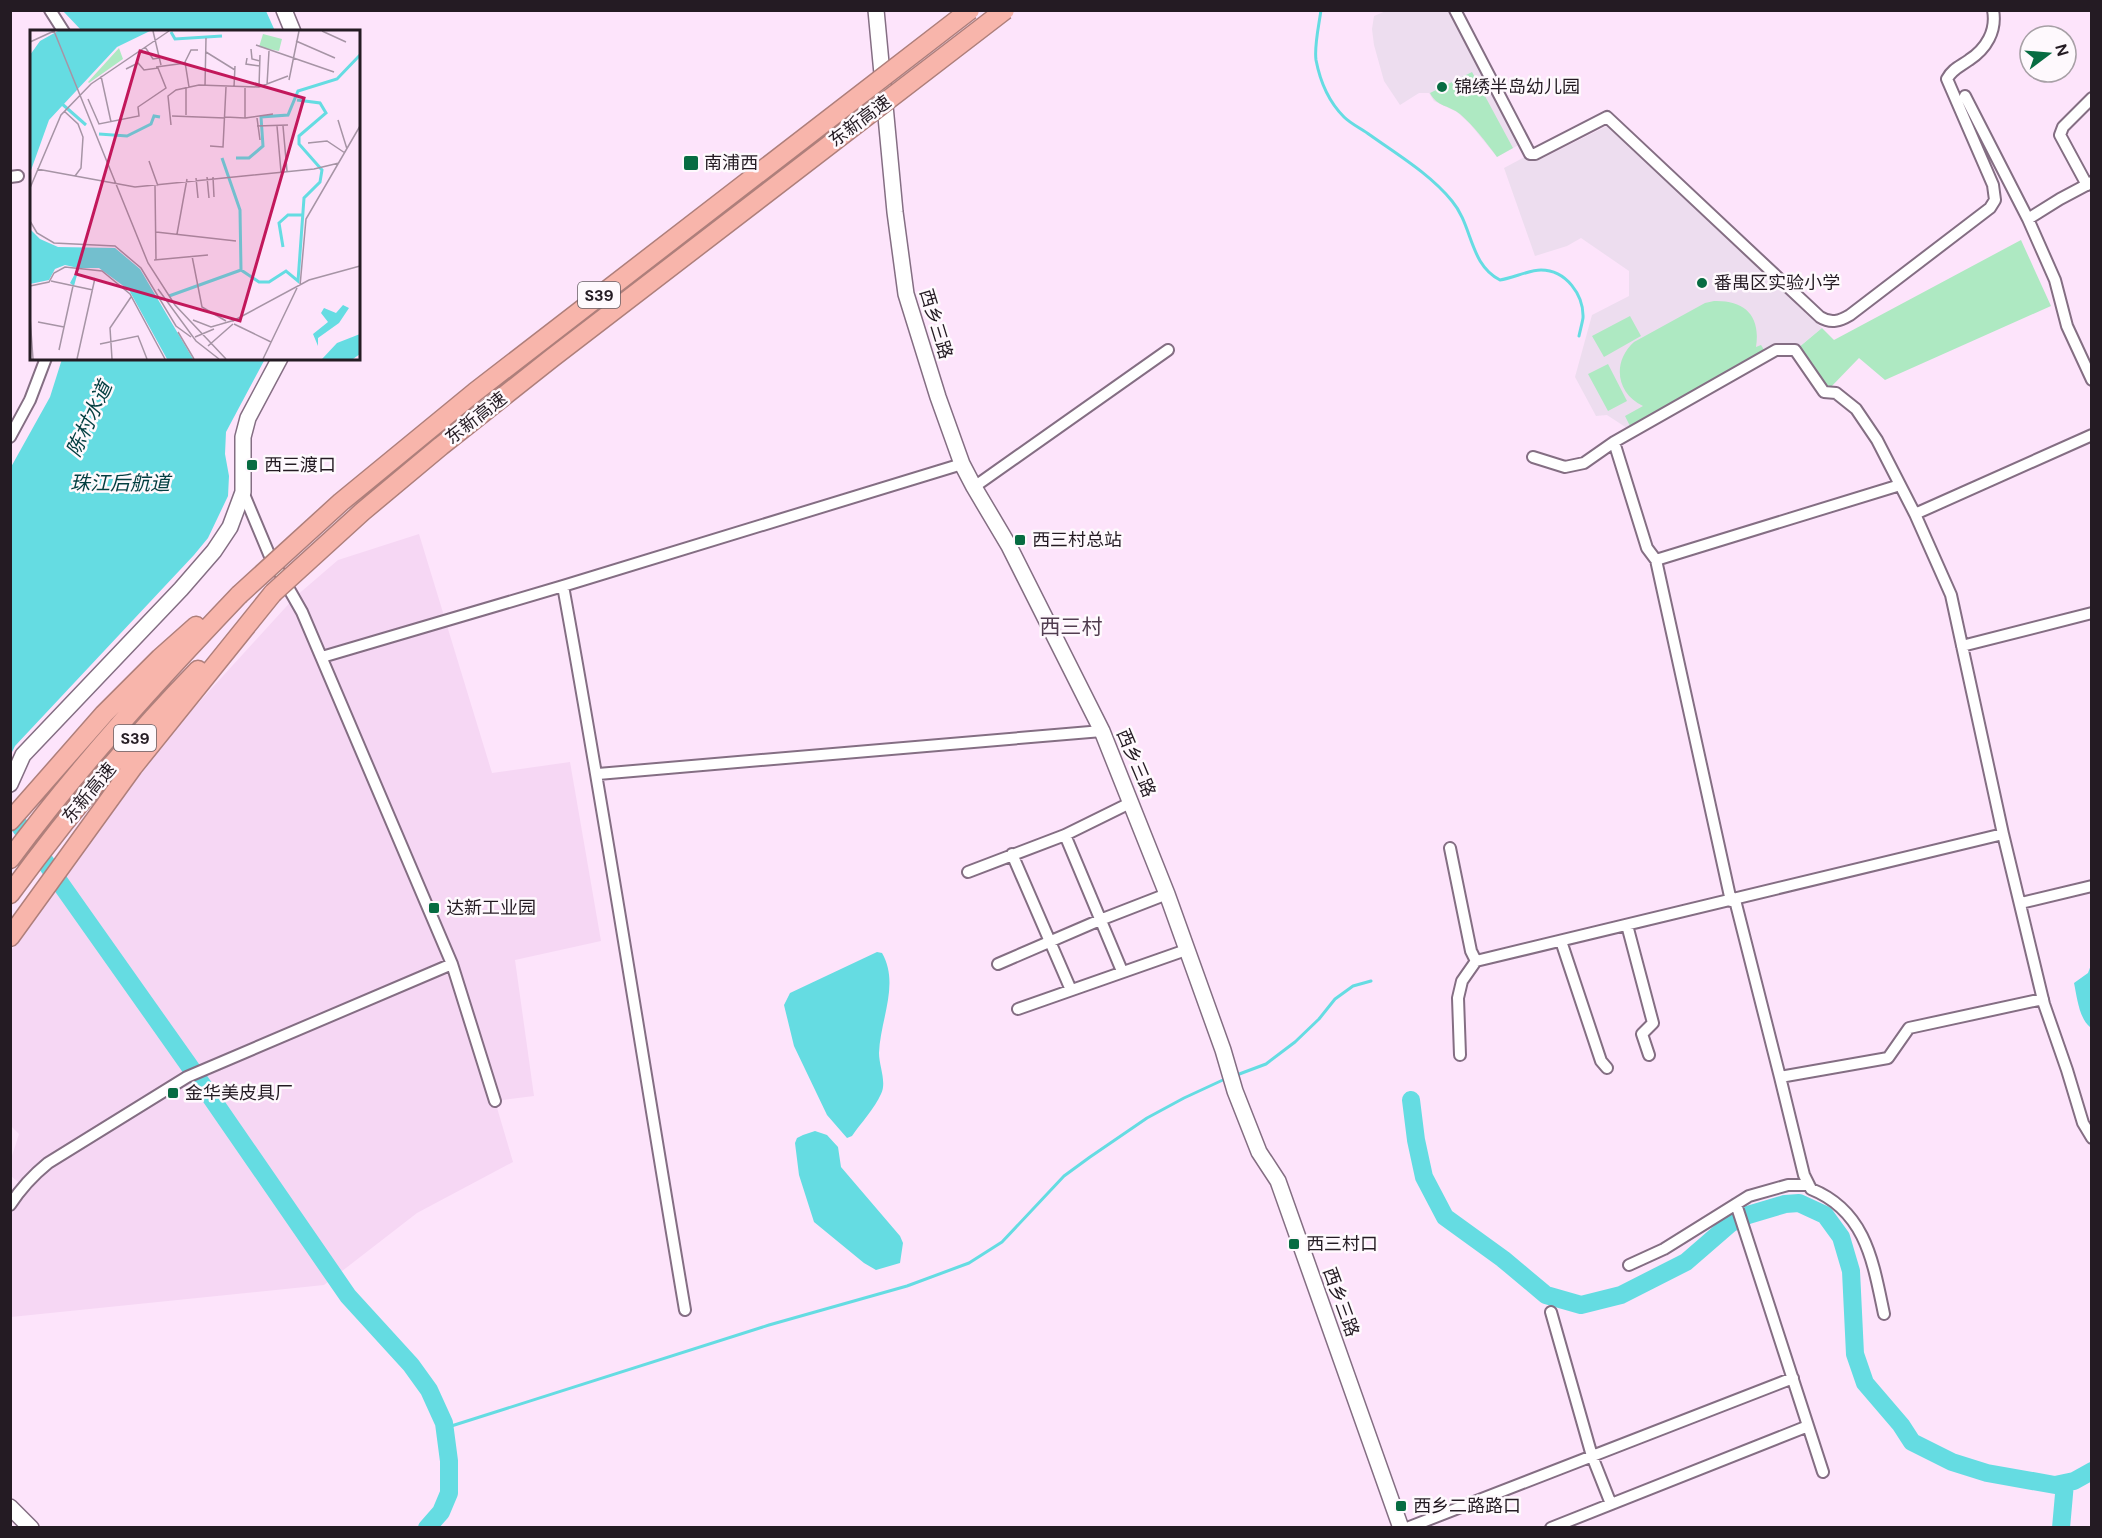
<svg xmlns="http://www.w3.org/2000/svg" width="2102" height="1538" viewBox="0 0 2102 1538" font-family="'DM Sans','Noto Sans SC',sans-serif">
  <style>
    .built { fill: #f6d7f4 }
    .education { fill: #edddef }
    .green { fill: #aee9c2 }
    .water { fill: #65dce2 }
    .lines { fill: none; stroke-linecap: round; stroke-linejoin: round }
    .stream { stroke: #65dce2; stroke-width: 3 }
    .river { stroke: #65dce2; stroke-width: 18 }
    .street-casing { stroke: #846e83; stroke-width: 14 }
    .secondary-casing { stroke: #846e83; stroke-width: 18 }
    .highway-casing { stroke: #ae7f7b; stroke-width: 21 }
    .street { stroke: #fff; stroke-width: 10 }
    .secondary { stroke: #fff; stroke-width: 15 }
    .highway { stroke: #f8b5ab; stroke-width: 18 }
    .highway-bridge-casing { stroke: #ae7f7b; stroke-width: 21; stroke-linecap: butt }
    .highway-bridge { stroke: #f8b5ab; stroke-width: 18 }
    .poi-dot { fill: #076c42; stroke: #fef9fd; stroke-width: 2 }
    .labels { text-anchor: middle; stroke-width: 5; stroke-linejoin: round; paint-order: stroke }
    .shield { fill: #fef9fd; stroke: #655e64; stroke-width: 1.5 }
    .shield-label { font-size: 16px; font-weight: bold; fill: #241b23 }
    .poi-label { font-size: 18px; fill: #241b23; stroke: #fef9fd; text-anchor: start }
    .street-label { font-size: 18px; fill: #241b23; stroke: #fef9fd }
    .water-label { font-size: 20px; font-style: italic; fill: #033e40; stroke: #fef9fd }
    .quarter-label { font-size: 21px; fill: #513d50; stroke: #fef9fd }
    .inset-river { fill: none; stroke: #65dce2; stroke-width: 3 }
    .inset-road { fill: none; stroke: #a694a5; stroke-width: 1.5 }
    .view { fill: #c2185b; fill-opacity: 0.15; stroke: #c2185b; stroke-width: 3 }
    .inset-edge { fill: none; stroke: #241b23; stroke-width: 3 }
  </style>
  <rect width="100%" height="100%" fill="#fde4fb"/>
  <path class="built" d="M 419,534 L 492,773 L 570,762 L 601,941 L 515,960 L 534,1096 L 495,1101 L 513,1162 L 417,1213 L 324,1285 L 11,1317 L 10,1205 L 23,1186 L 11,1176 L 11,1159 L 19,1134 L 10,1125 L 11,951 L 59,882 L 170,734 L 295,597 L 338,560 Z"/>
  <path class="education" d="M 1386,11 L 1455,11 L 1524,142 L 1497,157 L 1470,124 L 1457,112 L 1434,101 L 1429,93 L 1419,93 L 1400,105 L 1384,81 L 1374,45 L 1372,29 L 1374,16 Z
    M 1607,126 L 1822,328 L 1795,350 L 1776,350 L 1633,432 L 1607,415 L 1596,416 L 1575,377 L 1592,315 L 1629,296 L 1629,271 L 1581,238 L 1567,246 L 1535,256 L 1504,168 L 1530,154 L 1540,152 L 1543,158 Z"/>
  <path class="green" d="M 1472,72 L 1513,148 L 1497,157 C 1486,142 1474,126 1460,114 C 1449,105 1437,107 1430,93 Z
    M 2021,240 L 2051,306 L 1885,380 L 1859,358 L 1828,390 L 1798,348 L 1822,328 L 1834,340 Z
    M 1714,301 C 1744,300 1761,315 1756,347 L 1761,345 L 1766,353 L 1630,426 L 1625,416 L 1643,406 C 1616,393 1612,362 1634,342 L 1705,303 Z
    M 1630,316 L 1641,336 L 1604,357 L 1592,336 Z
    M 1608,364 L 1627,401 L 1608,411 L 1588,374 Z"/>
  <path class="water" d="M 63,11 L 266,11 L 275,31 L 82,31 Z
    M 62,359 L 265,359 L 226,432 L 225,454 L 229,476 L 228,496 L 208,538 L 194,555 L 15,746 L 11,754 L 11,467 L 50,397 Z
    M 877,952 L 882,953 C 900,984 880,1020 879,1053 C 879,1066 887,1082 881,1094 C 875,1108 860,1124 852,1136 L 847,1138 L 827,1115 L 794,1046 L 784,1005 L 790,993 Z
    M 2091,965 L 2092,1027 L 2090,1027 C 2079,1018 2077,997 2074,983 L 2088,973 Z
    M 815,1131 L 827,1135 L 838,1147 L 841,1167 L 900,1236 L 903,1243 L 900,1263 L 876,1270 L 864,1263 L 814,1222 L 799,1175 L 795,1143 L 797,1138 L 803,1135 Z"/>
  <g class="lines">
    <path class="stream" d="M 1321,10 C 1319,25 1314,46 1316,60 C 1320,81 1329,102 1344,117 C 1351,124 1362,129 1370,135 C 1398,155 1430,174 1452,201 C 1473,226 1469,264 1500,280 C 1513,278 1529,270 1541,270 C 1566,270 1584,295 1583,318 C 1582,324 1580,331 1579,336
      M 1234,1076 L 1266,1064 L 1295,1042 L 1319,1019 L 1335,999 L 1353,986 L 1371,981
      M 445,1428 L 769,1325 L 907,1286 L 969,1263 L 1002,1242 L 1064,1176 L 1090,1157 L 1147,1118 L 1184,1098 L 1225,1079"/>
    <path class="river" d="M 10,818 L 17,822 L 188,1064 L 348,1296 L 411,1365 L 429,1390 L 444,1423 L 449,1461 L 449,1493 L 441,1512 L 427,1528
      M 1411,1100 L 1416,1140 L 1424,1177 L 1445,1217 L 1503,1259 L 1546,1295 L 1581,1305 L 1621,1295 L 1686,1262 L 1731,1223 L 1748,1215 L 1785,1204 L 1799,1203 L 1825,1215 L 1841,1237 L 1851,1271 L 1855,1354 L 1865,1383 L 1901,1425 L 1912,1442 L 1952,1462 L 1987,1473 L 2055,1485 L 2074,1481 L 2092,1471
      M 2061,1528 L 2065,1483"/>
    <g class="street-casing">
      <path id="street" d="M 50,10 L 64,32
        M 1455,10 L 1530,154 L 1535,154 L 1607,117 L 1820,317 C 1831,324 1840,321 1850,315 L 1990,208 L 1995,200 L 1993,185 L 1947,79 C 1952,69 1961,66 1969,60 C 1986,49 1997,31 1993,10
        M 1965,96 L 2028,219 L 2055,280 L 2067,326 L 2092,380
        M 10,177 L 18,176
        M 2087,185 L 2060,135 L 2063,127 L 2092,98
        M 2028,219 L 2060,199 L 2092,182
        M 10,437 L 30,400 L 46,358
        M 1614,442 L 1647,548 L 1656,560 L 1731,901
        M 1533,457 L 1565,467 L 1584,463 L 1614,442 L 1776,350 L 1795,350 L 1824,392 L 1836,393 L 1856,409 L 1877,440 L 1915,514 L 1951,595 L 2003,834 L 2044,1004 L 2067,1070 L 2083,1123 L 2092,1138
        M 974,487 L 1168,350
        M 243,492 L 269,554 L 302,612 L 452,964 L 495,1101
        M 1915,514 L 2092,435
        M 1656,560 L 1900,485
        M 563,586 C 607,826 644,1069 685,1310
        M 1962,646 L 2092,613
        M 322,657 L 563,586 L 962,464
        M 598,774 L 1102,731
        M 1065,835 L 1122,971
        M 1450,848 L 1471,951 L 1476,961 L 2003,834
        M 1012,854 L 1071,990
        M 968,872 L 1065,835 L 1132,802
        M 1735,900 L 1780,1077 L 1888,1058 L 1909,1028 L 2043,999
        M 2021,903 L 2092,886
        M 1627,925 L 1653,1023 L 1642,1034 L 1649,1055
        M 1561,941 L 1601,1061 L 1607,1068
        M 998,964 L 1100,920 L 1167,894
        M 1018,1009 L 1186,950
        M 1460,1055 L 1458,998 L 1462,981 L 1476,961
        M 1780,1077 L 1804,1175 L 1811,1189 C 1866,1211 1873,1262 1884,1314
        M 1736,1204 L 1823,1472
        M 10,1205 C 21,1188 32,1176 48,1163 L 187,1077 L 452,964
        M 1629,1265 L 1664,1249 L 1749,1196 L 1788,1185 L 1809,1185
        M 1551,1312 L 1592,1456 L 1611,1504
        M 1407,1528 L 1793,1378
        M 1551,1528 L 1808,1426"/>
    </g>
    <g class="secondary-casing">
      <path id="secondary" d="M 284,10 L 293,32
        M 876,10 L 895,212 L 906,294 L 938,397 L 962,464 L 974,487 L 1009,546 L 1102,731 L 1167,894 L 1223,1050 L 1235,1091 L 1259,1152 L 1278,1181 L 1401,1528
        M 10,784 L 23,755 L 181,589 L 214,551 L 230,527 L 243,492 L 243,437 L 248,418 L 280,358
        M 10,1507 L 31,1528"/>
    </g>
    <g class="highway-casing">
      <path id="highway" d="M 10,821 L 104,714 L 160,658 L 196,626
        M 10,859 C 80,765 159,679 239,595
        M 10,894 C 68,815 130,740 198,670
        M 10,937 L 133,767 L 273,593"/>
    </g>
    <use href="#street" class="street"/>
    <use href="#secondary" class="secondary"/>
    <use href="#highway" class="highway"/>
    <g class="highway-bridge-casing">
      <path id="highway-bridge" d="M 273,593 L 362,512 L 441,446 L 552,358 L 1005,10
        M 239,595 L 341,502 L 475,392 L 970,10"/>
    </g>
    <use href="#highway-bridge" class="highway-bridge"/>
  </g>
  <g class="poi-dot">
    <circle cx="1442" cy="87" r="6"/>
    <rect x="683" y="155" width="16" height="16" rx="3"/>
    <circle cx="1702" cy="283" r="6"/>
    <rect x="246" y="459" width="12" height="12" rx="3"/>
    <rect x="1014" y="534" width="12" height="12" rx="3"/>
    <rect x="428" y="902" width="12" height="12" rx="3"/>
    <rect x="167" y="1087" width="12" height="12" rx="3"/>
    <rect x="1288" y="1238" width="12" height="12" rx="3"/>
    <rect x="1395" y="1500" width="12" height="12" rx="3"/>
  </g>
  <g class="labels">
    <g class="shield">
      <rect x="578" y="282" width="42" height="26" rx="4.5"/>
      <rect x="114" y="725" width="42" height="26" rx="4.5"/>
    </g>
    <g class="shield-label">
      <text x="599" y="301">S39</text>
      <text x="135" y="744">S39</text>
    </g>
    <g class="poi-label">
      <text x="1454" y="93">锦绣半岛幼儿园</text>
      <text x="704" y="169">南浦西</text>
      <text x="1714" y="289">番禺区实验小学</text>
      <text x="264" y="471">西三渡口</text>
      <text x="1032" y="546">西三村总站</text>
      <text x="446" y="914">达新工业园</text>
      <text x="185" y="1099">金华美皮具厂</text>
      <text x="1306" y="1250">西三村口</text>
      <text x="1413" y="1512">西乡二路路口</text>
    </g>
    <g class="street-label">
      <text transform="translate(860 121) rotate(-37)" y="6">东新高速</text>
      <text transform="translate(936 324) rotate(73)" y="6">西乡三路</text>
      <text transform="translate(476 418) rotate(-38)" y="6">东新高速</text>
      <text transform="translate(1136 763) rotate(67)" y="6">西乡三路</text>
      <text transform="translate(89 793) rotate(-50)" y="6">东新高速</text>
      <text transform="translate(1341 1302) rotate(70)" y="6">西乡三路</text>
    </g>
    <g class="water-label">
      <text transform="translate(89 419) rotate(-65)" y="7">陈村水道</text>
      <text x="120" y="490">珠江后航道</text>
    </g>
    <g class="quarter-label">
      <text x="1071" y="634">西三村</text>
    </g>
  </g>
  <g transform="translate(30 30)">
    <rect width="330" height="330" fill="#fde4fb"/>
    <path d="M 233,4 L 252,9 L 249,21 L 229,17 ZM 89,18 L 93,29 L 59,53 L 58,52 Z" fill="#aee9c2"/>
    <path d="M 28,1 L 120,1 L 87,17 L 19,90 L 0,143 L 0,25 L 10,11 ZM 0,199 L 10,209 L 28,217 L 85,218 L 110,239 L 163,329 L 137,329 L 99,260 L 69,238 L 49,238 L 44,256 L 40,253 L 48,238 L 35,235 L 25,239 L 19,250 L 0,254 ZM 313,275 L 319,278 L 309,293 L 288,308 L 288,316 L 283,304 L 298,292 L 291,283 L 294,278 L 306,283 ZM 330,304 L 330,324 L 323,329 L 292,329 L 307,313 Z" fill="#65dce2"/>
    <path class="inset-river" d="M 141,2 L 145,9 L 192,6M 31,73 L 56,95M 69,104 L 97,106 L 121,94 L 124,86 L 130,87M 192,128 L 210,180 L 211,240M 206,128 L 219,128 L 233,116 L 231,87 L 258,85 L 268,61 L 307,49 L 330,25M 253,217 L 249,193 L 258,185 L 273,185M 139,266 L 211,240 L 229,252 L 239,252 L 256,241 L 268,251 L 274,168 L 290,152 L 292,140 L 269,114 L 269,106 L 296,83 L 290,73 L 267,70"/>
    <path class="inset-road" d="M 24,1 L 118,233 L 145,275 L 196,329M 123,1 L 131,35M 292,1 L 316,12M 266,11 L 305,28M 0,12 L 24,1M 226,15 L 304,42M 115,17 L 123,29 L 129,28M 221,19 L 222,29 L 230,31M 176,22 L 205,40M 217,28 L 216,34 L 230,36M 126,37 L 156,33M 71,46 L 81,92M 259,50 L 269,1M 237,55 L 239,21M 175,56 L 176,8M 156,57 L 156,85M 159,57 L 155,32 L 161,20 L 168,20M 204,57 L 205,36M 229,57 L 230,25M 58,69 L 69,94 L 109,86 L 108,77 L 136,58 L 128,38 L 114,40 L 108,33 L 96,39M 34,81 L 48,94 L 53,107 L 51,138 L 45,146M 142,86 L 195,88M 195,87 L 215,88 L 215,58M 215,88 L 243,84M 227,88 L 230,110M 308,90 L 317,119M 141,95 L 138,66 L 146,60 L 169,55 L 229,57 L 258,46M 227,96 L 258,95M 247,96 L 251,142M 253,96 L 257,141M 278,113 L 297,111 L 315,123M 180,116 L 193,117 L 196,57M 119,131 L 128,156M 7,139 L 105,157 L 284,139 L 309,133M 177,147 L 179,168M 183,147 L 184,167M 166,148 L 168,168M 125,156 L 126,230M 0,158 L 31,85 L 61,54 L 139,1M 0,191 L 7,203 L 24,213 L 85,216 L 111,238 L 146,296 L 161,307M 126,202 L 206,211M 147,204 L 157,149M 162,226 L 172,277 L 196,291M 124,230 L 178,225M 21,251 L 63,260M 0,256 L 19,252 L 24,243 L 35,237 L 72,241 L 100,264 L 135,329M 270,256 L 276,189 L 330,96M 128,259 L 166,311 L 189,329M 0,287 L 3,329M 163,290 L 181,297 L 205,290M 203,291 L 279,250 L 330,236M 8,292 L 34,297M 204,294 L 241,312M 148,302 L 164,329M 165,307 L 184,299M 70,314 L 108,306 L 117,329M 178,316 L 203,294M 29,320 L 43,256M 47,329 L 65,248M 82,329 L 80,298 L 101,267M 233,329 L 267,258"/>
    <path class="view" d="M 110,21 L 274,68 L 210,291 L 46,244 Z"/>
    <rect width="330" height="330" class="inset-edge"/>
  </g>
  <rect width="2102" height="1538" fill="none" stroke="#241b23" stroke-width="24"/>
  <g transform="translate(2048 54) rotate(74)"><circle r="28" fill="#fef9fd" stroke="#a7a0a6" stroke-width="1.5"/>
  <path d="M0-4.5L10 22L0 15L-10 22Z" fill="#076c42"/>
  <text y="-9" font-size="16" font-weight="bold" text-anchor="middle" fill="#241b23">N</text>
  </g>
</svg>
